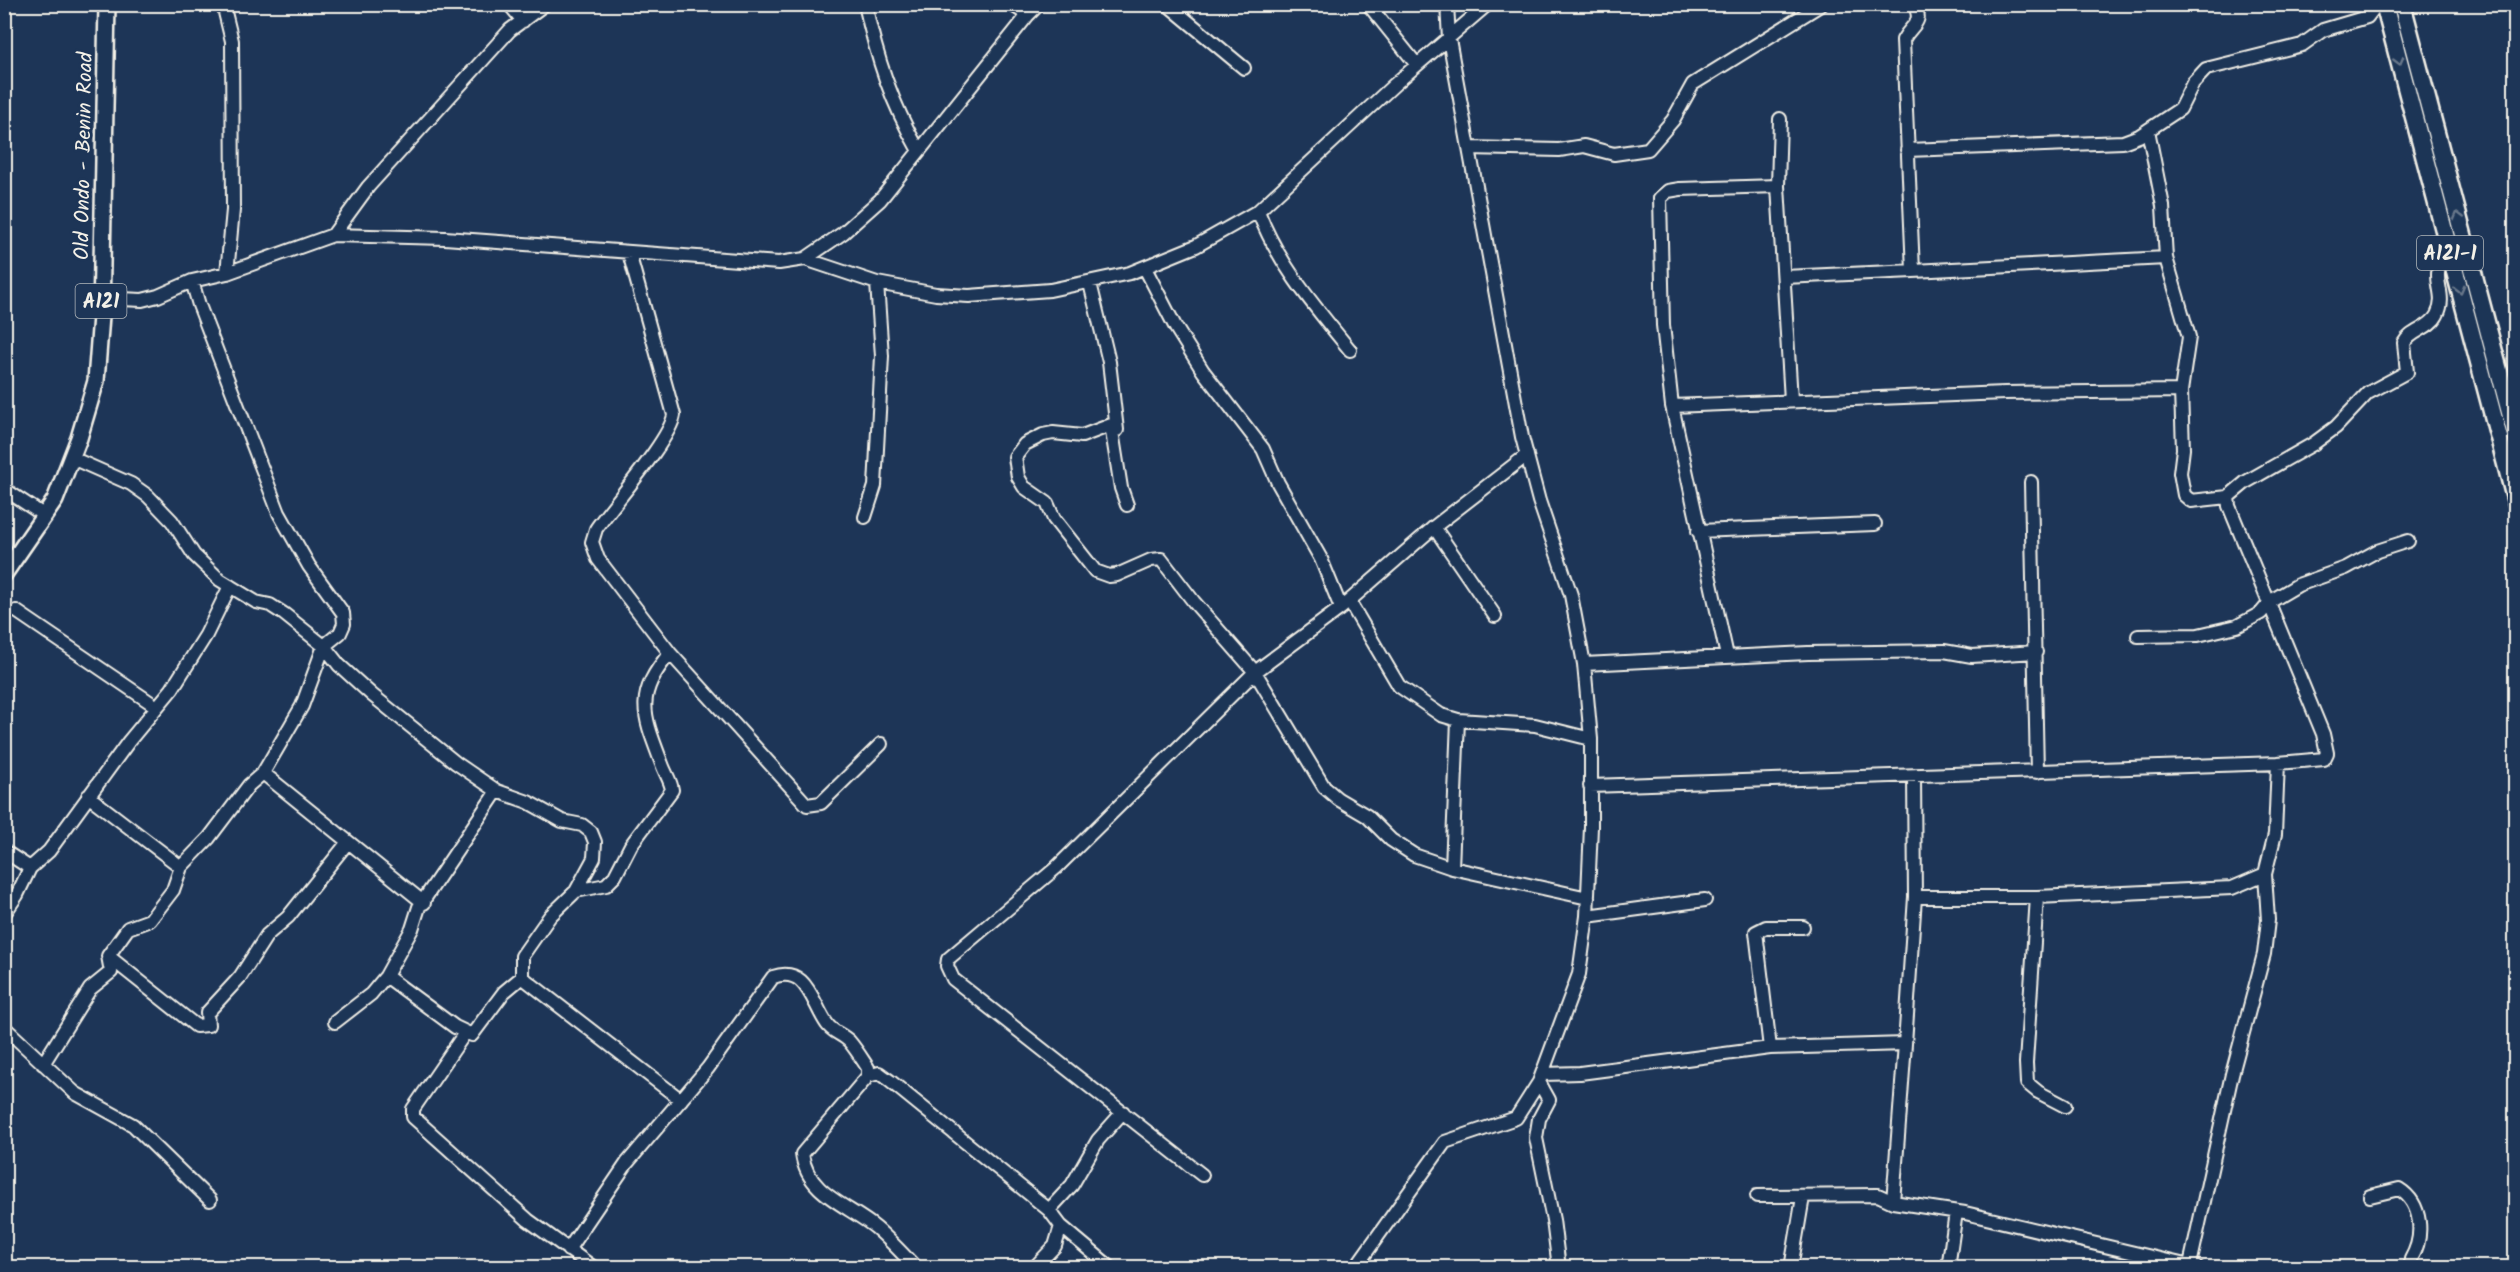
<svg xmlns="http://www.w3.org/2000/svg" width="2520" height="1272" viewBox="0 0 2520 1272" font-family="Kalam,sans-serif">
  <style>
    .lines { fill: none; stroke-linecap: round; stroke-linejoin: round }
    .minor-casing { stroke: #f4f1e8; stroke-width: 16 }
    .major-casing { stroke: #f4f1e8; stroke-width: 20 }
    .highway-casing { stroke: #f4f1e8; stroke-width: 21 }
    .minor { stroke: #1d3557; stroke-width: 12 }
    .major { stroke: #1d3557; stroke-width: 15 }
    .highway { stroke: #1d3557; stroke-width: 16 }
    .oneway { stroke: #68778a }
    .labels { text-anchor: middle; stroke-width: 5; stroke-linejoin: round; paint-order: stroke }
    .shield { fill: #1d3557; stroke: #b4b9bc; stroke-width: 1.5 }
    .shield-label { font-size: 20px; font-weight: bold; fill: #f4f1e8 }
    .street-label { font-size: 21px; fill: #f4f1e8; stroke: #1d3557 }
  </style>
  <rect width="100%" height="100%" fill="#1d3557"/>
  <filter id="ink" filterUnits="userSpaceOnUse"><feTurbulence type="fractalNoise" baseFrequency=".0167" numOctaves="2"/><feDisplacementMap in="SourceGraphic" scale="12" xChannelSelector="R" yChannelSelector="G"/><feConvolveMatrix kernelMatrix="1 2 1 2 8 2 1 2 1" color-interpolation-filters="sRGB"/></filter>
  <g filter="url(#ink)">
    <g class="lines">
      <g class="minor-casing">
        <path id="minor" d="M 223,4 L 232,41 L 233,210 L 227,273
          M 509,4 L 523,21
          M 865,4 C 877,59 891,102 919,151
          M 1011,4 L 1028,15
          M 1167,4 L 1244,68
          M 1368,4 L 1417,65
          M 1780,119 L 1778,186 L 1791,400
          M 1469,148 L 1559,150 L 1584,146 L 1614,154 L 1648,149 L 1673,120 L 1693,84 L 1822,4
          M 1907,150 L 2123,142 L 2139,136 L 2180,109 L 2193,83 L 2206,69 L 2302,45 L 2323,30 L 2367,17 L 2377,4
          M 1258,211 C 1278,264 1315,307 1350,350
          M 333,235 L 368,187 L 510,30 L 545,4
          M 629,253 L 674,415 C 670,440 613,504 596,529 L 592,542 L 598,559 L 670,653 L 807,805 L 821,803 L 881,744
          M 805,259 L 843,233 L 880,200 L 1028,15 L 1039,4
          M 1145,268 L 1176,328 L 1203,371 L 1263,449 L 1278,483 L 1321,559 L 1341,608
          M 1913,271 L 2166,258
          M 1784,277 L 1913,271 L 1903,40 C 1912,23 1924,24 1914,4
          M 1090,283 L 1109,362 L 1117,430 L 1111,425 L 1121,488 L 1127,505
          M 101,298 L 142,300 L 158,296 L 192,281 L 227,273 L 333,235 L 445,238 L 779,263 L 805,259 L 877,283 L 936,294 L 969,296 L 1050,290 L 1130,273 L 1196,246 L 1258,211 L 1395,84 L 1488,4
          M 1672,406 L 2005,393 L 2181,391
          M 1111,425 L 1082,436 L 1053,433 L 1043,435 L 1025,444 L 1015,457 L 1018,477 L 1024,487 L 1047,503 L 1054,519 L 1095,571 L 1109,576 L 1117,575 L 1151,560 L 1161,559 L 1194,602 L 1255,672 L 1324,787 L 1338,799 L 1367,816 L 1391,840 L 1414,855 L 1452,868 L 1588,898
          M 72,458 L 131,484 L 148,496 L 172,521 L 194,555 L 220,580 L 256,602 L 270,605 L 284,614 L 324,646 L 339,665 L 372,695 L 456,763 L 497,791 L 528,802 L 562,821 L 582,825 L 591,832 L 595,842 L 594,858 L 576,891
          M 2031,482 L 2037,772
          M 4,489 L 45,516
          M 2228,497 L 2246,482 L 2313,444 L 2336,427 L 2368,393 L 2407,372 L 2404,343 C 2411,330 2430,329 2437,315 C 2450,291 2424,275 2450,254
          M 865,517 L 875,486 L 882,356 L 877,283
          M 1434,527 L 1495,616
          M 1698,531 L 1875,524
          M 1349,601 L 1399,686 L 1441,715 L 1458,720 L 1535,725 L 1591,739
          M 16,611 L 157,707
          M 2138,636 L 2198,635 L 2237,626 L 2261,613 L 2271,601 L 2298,585 L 2346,568 L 2377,551 L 2408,541
          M 1727,656 L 1672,406 L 1663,325 L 1660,198 L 1668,191 L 1680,189 L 1778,186
          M 1584,664 L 1808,653 L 1944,651 L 1972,656 L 2036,652
          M 263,773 L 424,903
          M 1590,786 L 2278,763 L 2324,759 L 2327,753 L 2323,734 L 2229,506 L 2228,497 L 2191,501 L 2184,495 L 2180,473 L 2183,449 L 2181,391 L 2189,337 L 2166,258 L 2163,206 L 2148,130
          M 88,796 L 181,867
          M 4,851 L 30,868
          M 1452,868 L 1458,720
          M 1915,897 L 2037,897 L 2232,888 L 2265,874
          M 2037,897 L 2026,1063 L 2027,1083 L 2038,1092 L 2065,1106
          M 4,914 L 17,895 L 30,868 L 49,851 L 129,741 L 172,689 L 206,635 L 230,586
          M 1587,916 L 1705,900
          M 108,956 L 196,1026 L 208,1025 L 207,1013 L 240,977 L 267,935 L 288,917 L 348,842
          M 386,976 L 455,1027 L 472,1035 L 504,992 L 522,977 L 522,956 L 550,916 L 576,891 L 606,885 L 615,876 L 631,845 L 672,790 C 671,781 665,773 662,764 C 643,714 634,696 670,653
          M 522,977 L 681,1100
          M 335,1022 L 371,994 L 386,976 L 412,929 L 419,907 L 497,791
          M 4,1027 L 75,1093 L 133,1125 L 210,1200
          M 465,1033 L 413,1109 L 413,1117 L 528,1220 L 594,1268
          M 1905,1044 L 1915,897 L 1914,776
          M 1770,1048 L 1756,932 L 1766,927 L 1803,927
          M 43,1064 L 90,989 L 111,972 L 108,956 L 128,928 L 150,920 L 173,890 L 181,867 L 209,838 L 249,785 L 263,773 L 302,706 L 324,646 L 340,633 L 344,624 L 343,613 L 309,566 L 279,513 L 199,305 L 192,281
          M 1543,1074 L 1580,1073 L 1770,1048 L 1905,1044 L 1893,1202 L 1965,1213 L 2198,1268
          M 1539,1082 L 1549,1100 L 1539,1119 L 1536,1138 L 1553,1220 L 1559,1268
          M 1202,1175 L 953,979 L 947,966 L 948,959 L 1056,868 L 1255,672 L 1341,608 L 1434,527 L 1527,455
          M 1757,1196 L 1878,1195 L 1893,1202
          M 2370,1196 L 2399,1189 C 2423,1204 2424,1237 2411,1259 L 2412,1268
          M 1061,1226 L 1111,1268
          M 568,1250 L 627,1163 L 708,1068 L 773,977 C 807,965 812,1003 827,1024 C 832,1032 842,1034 849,1041 C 856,1049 862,1059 868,1068 L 868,1076
          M 2190,1265 L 2232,1074 L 2264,954 L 2268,920 L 2265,874 L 2275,834 L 2278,763
          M 916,1268 C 903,1254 890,1240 876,1228 C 848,1205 807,1194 802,1154 L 868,1076 L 879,1073 L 890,1081 L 1049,1210
          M 1034,1268 L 1055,1246 L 1061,1226 L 1049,1210 L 1072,1185 L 1098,1140 L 1123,1112
          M 1355,1268 L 1445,1142 L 1516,1118 L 1539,1082 L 1579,974 L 1587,916 L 1591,827 L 1591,739 L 1584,664 L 1571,595 L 1539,501 L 1522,437 L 1449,39 L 1447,4
          M 1791,1268 L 1803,1197
          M 1948,1268 L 1956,1212"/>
      </g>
      <g class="major-casing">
        <path id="major" d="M 4,574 L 55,500 L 79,438 L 96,381 L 101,316 L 107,4"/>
      </g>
      <g class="highway-casing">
        <path id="highway" d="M 2384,4 L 2516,502
          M 2402,4 L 2516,435"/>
      </g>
      <use href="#minor" class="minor"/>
      <use href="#major" class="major"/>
      <use href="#highway" class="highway"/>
    </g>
    <defs><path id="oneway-chevron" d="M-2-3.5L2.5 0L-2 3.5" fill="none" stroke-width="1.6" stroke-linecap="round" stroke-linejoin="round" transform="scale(1.5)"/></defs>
    <g class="oneway">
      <use href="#oneway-chevron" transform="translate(2399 61) rotate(75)"/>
      <use href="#oneway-chevron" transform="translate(2458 216) rotate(-105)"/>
      <use href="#oneway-chevron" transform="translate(2460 290) rotate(75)"/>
    </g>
  </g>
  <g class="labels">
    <g class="shield">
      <rect x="2417" y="236" width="66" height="34" rx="4.5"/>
      <rect x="75.5" y="284" width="51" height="34" rx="4.5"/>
    </g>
    <g class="shield-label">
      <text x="2450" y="260">A121-1</text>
      <text x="101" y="308">A121</text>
    </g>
    <g class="street-label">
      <text transform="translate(83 156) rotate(-89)" y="7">Old Ondo - Benin Road</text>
    </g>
  </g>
  <rect width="2520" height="1272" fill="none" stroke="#1d3557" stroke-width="24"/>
  <rect x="12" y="12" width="2496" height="1248" fill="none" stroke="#f4f1e8" stroke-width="2" filter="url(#ink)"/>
</svg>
